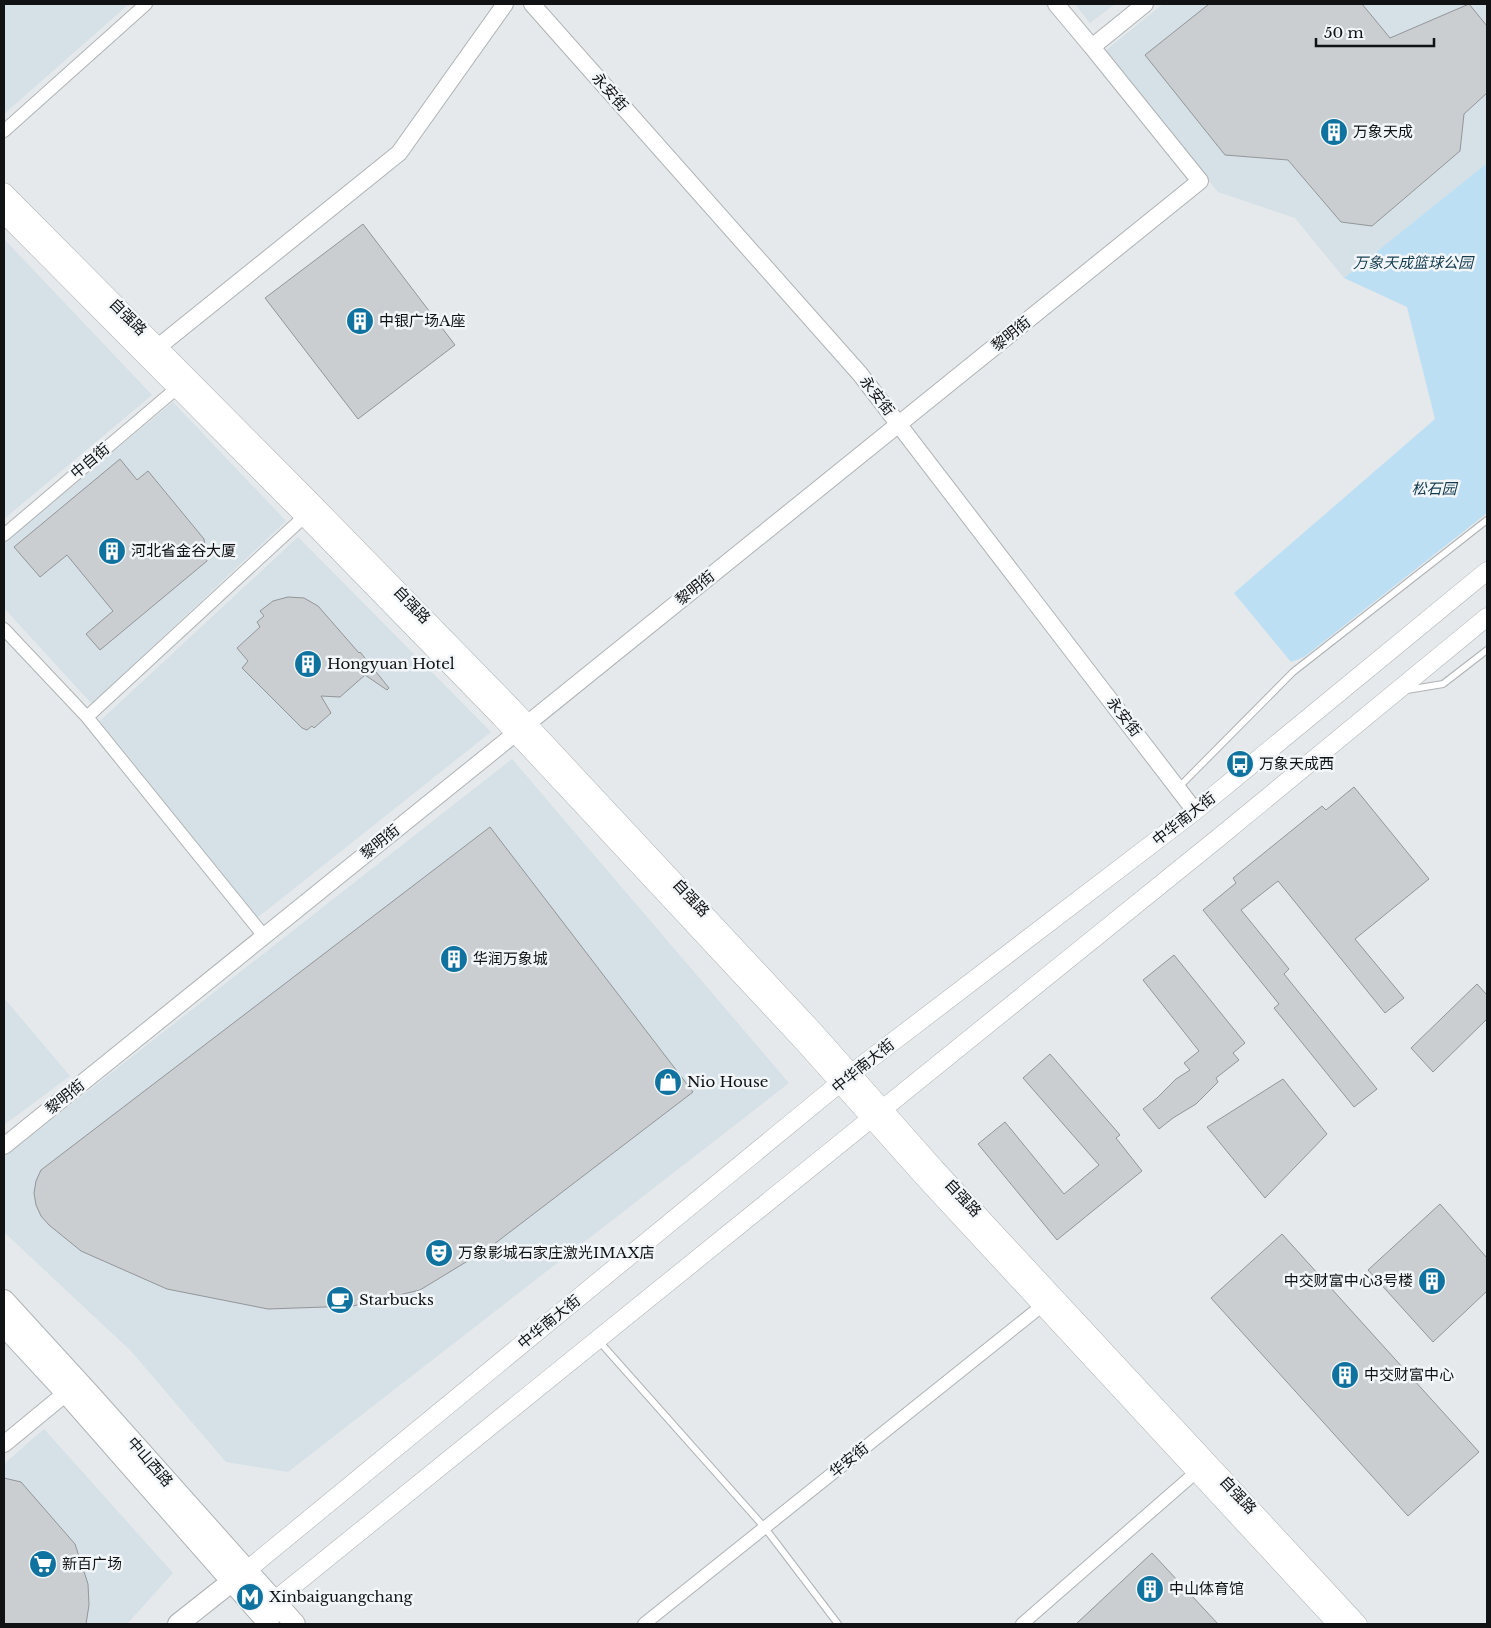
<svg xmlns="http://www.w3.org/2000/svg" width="1491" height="1628" viewBox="0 0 1491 1628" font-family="'Libre Baskerville','Noto Sans SC',serif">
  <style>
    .built { fill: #d5e0e7 }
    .green { fill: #bddff4 }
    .building { fill: #caced0; stroke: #939699 }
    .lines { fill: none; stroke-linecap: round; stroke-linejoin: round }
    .service-casing { stroke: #afb3b5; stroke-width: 8 }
    .minor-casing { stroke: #afb3b5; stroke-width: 14 }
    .tertiary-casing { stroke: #afb3b5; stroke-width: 18 }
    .secondary-casing { stroke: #afb3b5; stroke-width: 19 }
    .primary-casing { stroke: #afb3b5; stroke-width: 22 }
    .service { stroke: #fff; stroke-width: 6 }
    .minor { stroke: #fff; stroke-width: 12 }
    .tertiary { stroke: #fff; stroke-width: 16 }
    .secondary { stroke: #fff; stroke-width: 18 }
    .primary { stroke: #fff; stroke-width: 20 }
    .labels { text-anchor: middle; stroke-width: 5; stroke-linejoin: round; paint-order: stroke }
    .street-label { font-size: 15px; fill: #111213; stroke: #f2f6f9 }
    .poi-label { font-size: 15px; fill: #111213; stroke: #f2f6f9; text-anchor: start }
    .park-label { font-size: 15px; font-style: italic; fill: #133b50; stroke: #f2f6f9 }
  </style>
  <rect width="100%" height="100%" fill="#e5e9eb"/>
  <path class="built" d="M 4,4 L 129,4 L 4,114 Z
    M 1075,4 L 1115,4 L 1090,23 Z
    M 1163,4 L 1487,4 L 1487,163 L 1344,278 L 1295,218 L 1218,192 L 1105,51 Z
    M 4,239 L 152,395 L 4,519 Z
    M 173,402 L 286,521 L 92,704 L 4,608 L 4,543 Z
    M 298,537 L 491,732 L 257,918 L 100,721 Z
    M 512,759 L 789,1083 L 288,1472 L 226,1462 L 131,1351 L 4,1232 L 4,1157 Z
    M 4,998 L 70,1076 L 4,1125 Z
    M 44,1429 L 173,1573 L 127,1624 L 4,1624 L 4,1464 Z"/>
  <path class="green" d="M 1487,163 L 1487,513 L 1304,657 L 1291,662 L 1234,593 L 1435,419 L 1407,307 L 1344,278 Z"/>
  <path class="building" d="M 1209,4 L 1362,4 L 1390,38 L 1469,4 L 1487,26 L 1487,93 L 1464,114 L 1460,151 L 1372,226 L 1341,222 L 1288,160 L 1225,155 L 1145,55 Z
    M 363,224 L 455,345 L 358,419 L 265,298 Z
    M 120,459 L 137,480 L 148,471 L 204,539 L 207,561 L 100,650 L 86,634 L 113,611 L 67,555 L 40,577 L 14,547 Z
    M 288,597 L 304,598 L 318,606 L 359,653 L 360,652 L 389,688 L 387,690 L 365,675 L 340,697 L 321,696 L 331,713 L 314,728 L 312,726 L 307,730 L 302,728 L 242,668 L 248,661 L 237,648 L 260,627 L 257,622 L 264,616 L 260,611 L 273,601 Z
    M 1354,787 L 1429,879 L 1355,939 L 1404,998 L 1385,1013 L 1278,881 L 1241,910 L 1289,969 L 1284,974 L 1377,1089 L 1354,1107 L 1274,1008 L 1279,1004 L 1203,910 L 1236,883 L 1233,878 L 1322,806 L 1326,810 Z
    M 490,827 L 693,1092 L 489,1248 L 420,1290 L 353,1306 L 268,1309 L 167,1289 L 81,1251 L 49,1225 L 41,1216 L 36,1205 L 34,1193 L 36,1181 L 41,1170 Z
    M 1174,955 L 1245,1043 L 1233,1053 L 1239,1060 L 1216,1078 L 1218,1082 L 1196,1104 L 1173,1118 L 1159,1129 L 1143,1109 L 1157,1098 L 1176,1079 L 1190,1070 L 1184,1063 L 1199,1051 L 1143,980 Z
    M 1477,984 L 1487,995 L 1487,1019 L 1433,1072 L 1411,1048 Z
    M 1050,1054 L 1120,1135 L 1116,1138 L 1142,1171 L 1057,1240 L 978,1144 L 1005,1122 L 1064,1194 L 1099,1165 L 1023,1078 Z
    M 1283,1079 L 1327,1134 L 1265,1198 L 1207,1127 Z
    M 1440,1204 L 1487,1258 L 1487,1291 L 1433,1342 L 1368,1270 Z
    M 1282,1234 L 1479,1452 L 1408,1516 L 1211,1298 Z
    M 4,1478 L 21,1482 L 75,1544 L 88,1584 L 89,1605 L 86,1624 L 4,1624 Z
    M 1152,1553 L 1218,1624 L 1076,1624 Z"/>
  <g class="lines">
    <g class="service-casing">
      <path id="service" d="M 1407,690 L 1443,684 L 1487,650
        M 1178,788 L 1293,672 L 1487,520
        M 598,1340 L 765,1528 L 838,1624"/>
    </g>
    <g class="minor-casing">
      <path id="minor" d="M 4,131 L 146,4
        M 4,535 L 177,388
        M 4,629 L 87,717 L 264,936
        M 87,717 L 305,516
        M 644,1624 L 1048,1301
        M 1022,1624 L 1202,1467"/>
    </g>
    <g class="tertiary-casing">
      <path id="tertiary" d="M 532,4 L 860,374 L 1195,811
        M 1056,4 L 1092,47
        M 158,347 L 399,153 L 505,4
        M 4,1146 L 1200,181 L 1092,47 L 1145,4
        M 4,1444 L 66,1393"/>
    </g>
    <g class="secondary-casing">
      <path id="secondary" d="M 4,192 L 307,497 L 511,706 L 814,1031 L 935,1168 L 1358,1624
        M 4,214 L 296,508 L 500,717 L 802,1041 L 924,1178 L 1337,1624
        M 246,1571 L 852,1073 L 1195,811 L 1487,571
        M 274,1601 L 1217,839 L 1487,617"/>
    </g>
    <g class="primary-casing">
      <path id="primary" d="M 4,1300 L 89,1393 L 295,1624
        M 4,1326 L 66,1393 L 269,1624
        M 178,1624 L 240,1575"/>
    </g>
    <use href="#service" class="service"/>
    <use href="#minor" class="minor"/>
    <use href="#tertiary" class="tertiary"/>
    <use href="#secondary" class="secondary"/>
    <use href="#primary" class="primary"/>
  </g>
  <defs>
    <g id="building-disc" transform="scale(1.4375)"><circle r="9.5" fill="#0f729f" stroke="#f2f6f9"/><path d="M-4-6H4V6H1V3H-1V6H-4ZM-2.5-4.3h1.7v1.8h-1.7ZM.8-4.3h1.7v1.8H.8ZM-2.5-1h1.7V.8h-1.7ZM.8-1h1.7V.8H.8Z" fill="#fff"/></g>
    <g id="bus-disc" transform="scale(1.4375)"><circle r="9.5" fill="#0f729f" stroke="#f2f6f9"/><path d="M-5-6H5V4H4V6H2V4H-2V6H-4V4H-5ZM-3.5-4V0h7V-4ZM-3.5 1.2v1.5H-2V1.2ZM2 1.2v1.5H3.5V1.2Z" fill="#fff"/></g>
    <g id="shop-disc" transform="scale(1.4375)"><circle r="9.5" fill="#0f729f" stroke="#f2f6f9"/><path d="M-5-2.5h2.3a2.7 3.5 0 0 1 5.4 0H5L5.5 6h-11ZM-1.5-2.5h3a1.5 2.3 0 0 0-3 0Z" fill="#fff"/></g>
    <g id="theatre-disc" transform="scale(1.4375)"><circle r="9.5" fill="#0f729f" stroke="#f2f6f9"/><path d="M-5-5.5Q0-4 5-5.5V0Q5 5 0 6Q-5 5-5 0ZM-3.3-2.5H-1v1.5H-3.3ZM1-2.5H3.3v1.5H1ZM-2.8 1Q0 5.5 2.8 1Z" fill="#fff"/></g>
    <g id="cafe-disc" transform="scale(1.4375)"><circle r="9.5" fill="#0f729f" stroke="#f2f6f9"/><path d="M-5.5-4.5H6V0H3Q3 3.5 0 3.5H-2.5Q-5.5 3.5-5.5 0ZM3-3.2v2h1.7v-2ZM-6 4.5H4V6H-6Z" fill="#fff"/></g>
    <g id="supermarket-disc" transform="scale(1.4375)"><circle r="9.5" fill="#0f729f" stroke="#f2f6f9"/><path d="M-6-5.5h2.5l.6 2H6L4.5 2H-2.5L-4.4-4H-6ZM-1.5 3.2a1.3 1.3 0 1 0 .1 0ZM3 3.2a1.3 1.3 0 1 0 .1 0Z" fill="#fff"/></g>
    <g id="metro-disc" transform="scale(1.4375)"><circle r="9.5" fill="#0f729f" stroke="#f2f6f9"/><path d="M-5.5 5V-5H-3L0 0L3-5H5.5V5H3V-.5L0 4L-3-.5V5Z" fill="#fff"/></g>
  </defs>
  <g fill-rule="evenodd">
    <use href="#building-disc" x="1334" y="132"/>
    <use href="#building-disc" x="360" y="321"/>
    <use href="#building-disc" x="112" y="551"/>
    <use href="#building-disc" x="308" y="664"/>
    <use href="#bus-disc" x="1240" y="764"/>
    <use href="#building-disc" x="454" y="959"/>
    <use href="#shop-disc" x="668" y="1082"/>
    <use href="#theatre-disc" x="439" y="1253"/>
    <use href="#building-disc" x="1432" y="1281"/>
    <use href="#cafe-disc" x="340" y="1300"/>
    <use href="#building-disc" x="1345" y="1375"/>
    <use href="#supermarket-disc" x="43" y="1564"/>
    <use href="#building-disc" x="1150" y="1589"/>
    <use href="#metro-disc" x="250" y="1597"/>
  </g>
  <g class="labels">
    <g class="street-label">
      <text transform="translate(610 92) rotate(48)" y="5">永安街</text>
      <text transform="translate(128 317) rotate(45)" y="5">自强路</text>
      <text transform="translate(1011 334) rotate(-39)" y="5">黎明街</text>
      <text transform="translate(877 396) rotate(52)" y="5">永安街</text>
      <text transform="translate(90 461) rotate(-40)" y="5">中自街</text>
      <text transform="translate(695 588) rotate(-39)" y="5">黎明街</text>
      <text transform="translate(412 605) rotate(46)" y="5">自强路</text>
      <text transform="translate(1124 717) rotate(52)" y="5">永安街</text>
      <text transform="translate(1184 819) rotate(-38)" y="5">中华南大街</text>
      <text transform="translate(380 842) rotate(-39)" y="5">黎明街</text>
      <text transform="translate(691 898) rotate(47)" y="5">自强路</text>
      <text transform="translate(863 1066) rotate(-39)" y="5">中华南大街</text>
      <text transform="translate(65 1097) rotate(-39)" y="5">黎明街</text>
      <text transform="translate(963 1198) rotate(47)" y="5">自强路</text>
      <text transform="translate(549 1322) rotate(-39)" y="5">中华南大街</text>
      <text transform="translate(849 1460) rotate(-39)" y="5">华安街</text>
      <text transform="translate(150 1462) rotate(49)" y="5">中山西路</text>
      <text transform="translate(1238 1495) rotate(47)" y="5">自强路</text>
    </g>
    <g class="poi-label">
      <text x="1353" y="137">万象天成</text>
      <text x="379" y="326">中银广场A座</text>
      <text x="131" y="556">河北省金谷大厦</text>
      <text x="327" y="669">Hongyuan Hotel</text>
      <text x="1259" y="769">万象天成西</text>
      <text x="473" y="964">华润万象城</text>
      <text x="687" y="1087">Nio House</text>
      <text x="458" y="1258">万象影城石家庄激光IMAX店</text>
      <text x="1413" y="1286" text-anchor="end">中交财富中心3号楼</text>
      <text x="359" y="1305">Starbucks</text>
      <text x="1364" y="1380">中交财富中心</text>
      <text x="62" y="1569">新百广场</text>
      <text x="1169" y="1594">中山体育馆</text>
      <text x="269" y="1602">Xinbaiguangchang</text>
    </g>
    <g class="park-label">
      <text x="1413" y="268">万象天成篮球公园</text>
      <text x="1434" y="494">松石园</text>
    </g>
  </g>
  <rect width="1491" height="1628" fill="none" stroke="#111213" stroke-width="10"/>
  <path d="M1316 38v8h118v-8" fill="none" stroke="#111213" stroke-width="2.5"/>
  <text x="1324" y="38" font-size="15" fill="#111213" stroke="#f2f6f9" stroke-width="4" paint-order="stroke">50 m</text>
</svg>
